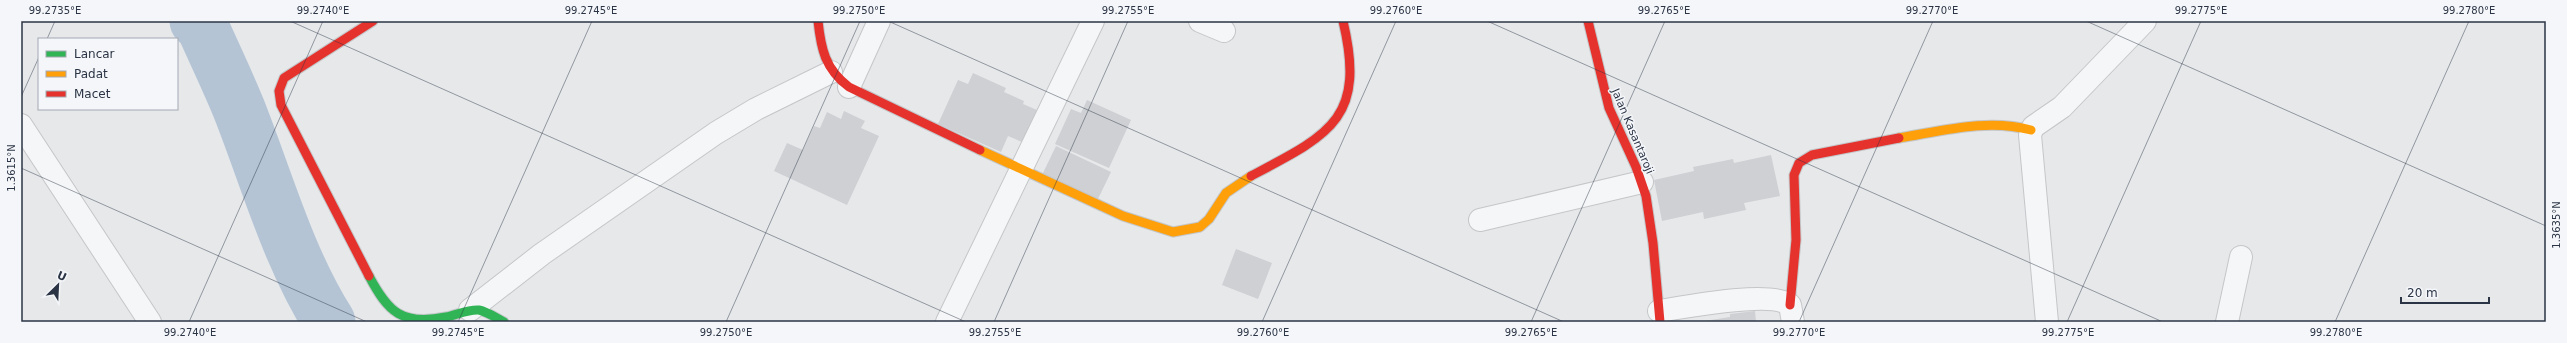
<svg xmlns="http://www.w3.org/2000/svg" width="2567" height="343" viewBox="0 0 2567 343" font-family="'DejaVu Sans',sans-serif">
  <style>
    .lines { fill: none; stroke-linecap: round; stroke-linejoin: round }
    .river { stroke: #b4c4d5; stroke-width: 53 }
    .building { fill: #ced0d3 }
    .street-casing { stroke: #c4c6c8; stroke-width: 24 }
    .fast-casing { stroke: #c4c6c8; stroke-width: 11 }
    .slow-casing { stroke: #c4c6c8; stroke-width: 11 }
    .jam-casing { stroke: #c4c6c8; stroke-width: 11 }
    .street { stroke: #f5f6f7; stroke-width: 22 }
    .fast { stroke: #30b455; stroke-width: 9 }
    .slow { stroke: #ff9f0a; stroke-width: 9 }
    .jam { stroke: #e5322d; stroke-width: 9 }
    .ticks { fill: none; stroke: #2b3445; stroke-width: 1; stroke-opacity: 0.45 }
    .labels { text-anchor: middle; stroke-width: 3; stroke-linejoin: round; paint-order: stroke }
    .street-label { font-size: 11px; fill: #2b3445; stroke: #f4f6f9 }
    .neatline { fill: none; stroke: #2b3445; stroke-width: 1.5 }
    .ticks-label { font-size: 10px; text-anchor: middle; fill: #2b3445 }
  </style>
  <rect width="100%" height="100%" fill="#e6e8ea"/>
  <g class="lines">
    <path class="river" d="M 196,21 L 203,28 C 215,55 228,82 239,109 C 267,180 288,257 329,322"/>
  </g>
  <path class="building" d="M 973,73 L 1006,88 L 1004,92 L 1024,101 L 1023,104 L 1037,110 L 1022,142 L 1008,136 L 1001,152 L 938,124 L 958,80 L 968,84 Z
    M 1087,100 L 1131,120 L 1109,168 L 1055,144 L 1071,109 L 1081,113 Z
    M 844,111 L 865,121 L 861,128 L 879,136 L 847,205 L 774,171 L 787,143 L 803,150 L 814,126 L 820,128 L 827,112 L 841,119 Z
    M 1056,146 L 1111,172 L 1097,201 L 1042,175 Z
    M 1771,155 L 1780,196 L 1744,203 L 1746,210 L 1704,219 L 1703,212 L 1662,221 L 1654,180 L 1694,171 L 1693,167 L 1733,159 L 1734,163 Z
    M 1236,249 L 1272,263 L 1258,299 L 1222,285 Z
    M 1755,311 L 1756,322 L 1698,322 L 1730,317 L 1730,314 Z"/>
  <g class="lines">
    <g class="street-casing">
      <path id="street" d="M 1200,21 L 1224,31
        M 849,87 L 879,21
        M 21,125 L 150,322
        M 1480,220 L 1642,182
        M 470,310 L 542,254 L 716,133 L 756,109 L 831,72
        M 1659,311 C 1685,307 1771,290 1790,305 L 1793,322
        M 947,322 L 1093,21
        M 2047,322 L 2030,135 L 2033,127 L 2062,107 L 2145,21
        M 2227,322 L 2241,257"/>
    </g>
    <g class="fast-casing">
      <path id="fast" d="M 369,276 C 388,312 402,326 446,317 C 457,315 468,309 479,310 C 488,312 496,318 504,322"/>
    </g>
    <g class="slow-casing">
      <path id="slow" d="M 1899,138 C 1942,131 1988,118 2031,130
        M 980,150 L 1123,216 L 1173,232 L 1200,227 L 1209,219 L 1226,193 L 1251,176"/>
    </g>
    <g class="jam-casing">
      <path id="jam" d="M 818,21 C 821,49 825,69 849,87 L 980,150
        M 1588,21 L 1609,108 L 1636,167 L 1646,196 L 1653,243 L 1660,322
        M 1251,176 C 1331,134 1366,118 1343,21
        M 369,276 L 281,105 L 279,91 L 284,78 L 373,21
        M 1790,305 L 1796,240 L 1794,175 L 1799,163 L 1812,155 L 1899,138"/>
    </g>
    <use href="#street" class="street"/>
    <use href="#fast" class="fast"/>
    <use href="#slow" class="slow"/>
    <use href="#jam" class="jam"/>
  </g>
  <path class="ticks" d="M 290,21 L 966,322M 888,21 L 1564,322M 1487,21 L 2163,322M 2086,21 L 2546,226M 47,39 L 55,21M 21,97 L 39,57M 21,168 L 367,322M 189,322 L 323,21M 458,322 L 592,21M 726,322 L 860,21M 994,322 L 1128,21M 1262,322 L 1396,21M 1531,322 L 1665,21M 1799,322 L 1933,21M 2067,322 L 2201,21M 2335,322 L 2469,21"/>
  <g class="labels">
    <g class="street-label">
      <text transform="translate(1633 131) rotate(67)" y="4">Jalan Kasantaroji</text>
    </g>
  </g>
  <rect width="2567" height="343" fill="none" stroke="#f4f6f9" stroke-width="44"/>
  <rect x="38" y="38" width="140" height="72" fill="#f4f6f9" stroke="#a4a8b1"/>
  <rect x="46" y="51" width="20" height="6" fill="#30b455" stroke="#a4a8b1"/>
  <text x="74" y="58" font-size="12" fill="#2b3445">Lancar</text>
  <rect x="46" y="71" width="20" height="6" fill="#ff9f0a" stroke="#a4a8b1"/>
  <text x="74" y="78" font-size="12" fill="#2b3445">Padat</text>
  <rect x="46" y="91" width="20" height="6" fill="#e5322d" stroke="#a4a8b1"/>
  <text x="74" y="98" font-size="12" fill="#2b3445">Macet</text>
  <g transform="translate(58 285) rotate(24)" stroke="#f4f6f9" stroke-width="3" paint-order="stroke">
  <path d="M0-3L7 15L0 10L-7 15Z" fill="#2b3445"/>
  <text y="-6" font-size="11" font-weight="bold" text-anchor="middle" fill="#2b3445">U</text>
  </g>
  <path d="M2401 297v6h88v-6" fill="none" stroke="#2b3445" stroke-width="2"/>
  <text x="2407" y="297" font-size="12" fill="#2b3445" stroke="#f4f6f9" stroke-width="3" paint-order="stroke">20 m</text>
  <rect x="22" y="22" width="2523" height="299" class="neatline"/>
  <g class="ticks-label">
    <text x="55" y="14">99.2735°E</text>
    <text x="323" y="14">99.2740°E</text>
    <text x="591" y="14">99.2745°E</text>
    <text x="859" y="14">99.2750°E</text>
    <text x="1128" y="14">99.2755°E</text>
    <text x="1396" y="14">99.2760°E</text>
    <text x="1664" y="14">99.2765°E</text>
    <text x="1932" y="14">99.2770°E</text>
    <text x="2201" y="14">99.2775°E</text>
    <text x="2469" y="14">99.2780°E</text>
    <text transform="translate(11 168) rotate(-90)" y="4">1.3615°N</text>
    <text transform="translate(2556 225) rotate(-90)" y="4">1.3635°N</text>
    <text x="190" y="336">99.2740°E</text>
    <text x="458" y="336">99.2745°E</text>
    <text x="726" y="336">99.2750°E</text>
    <text x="995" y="336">99.2755°E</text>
    <text x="1263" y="336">99.2760°E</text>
    <text x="1531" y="336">99.2765°E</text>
    <text x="1799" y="336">99.2770°E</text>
    <text x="2068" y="336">99.2775°E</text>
    <text x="2336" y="336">99.2780°E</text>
  </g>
</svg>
